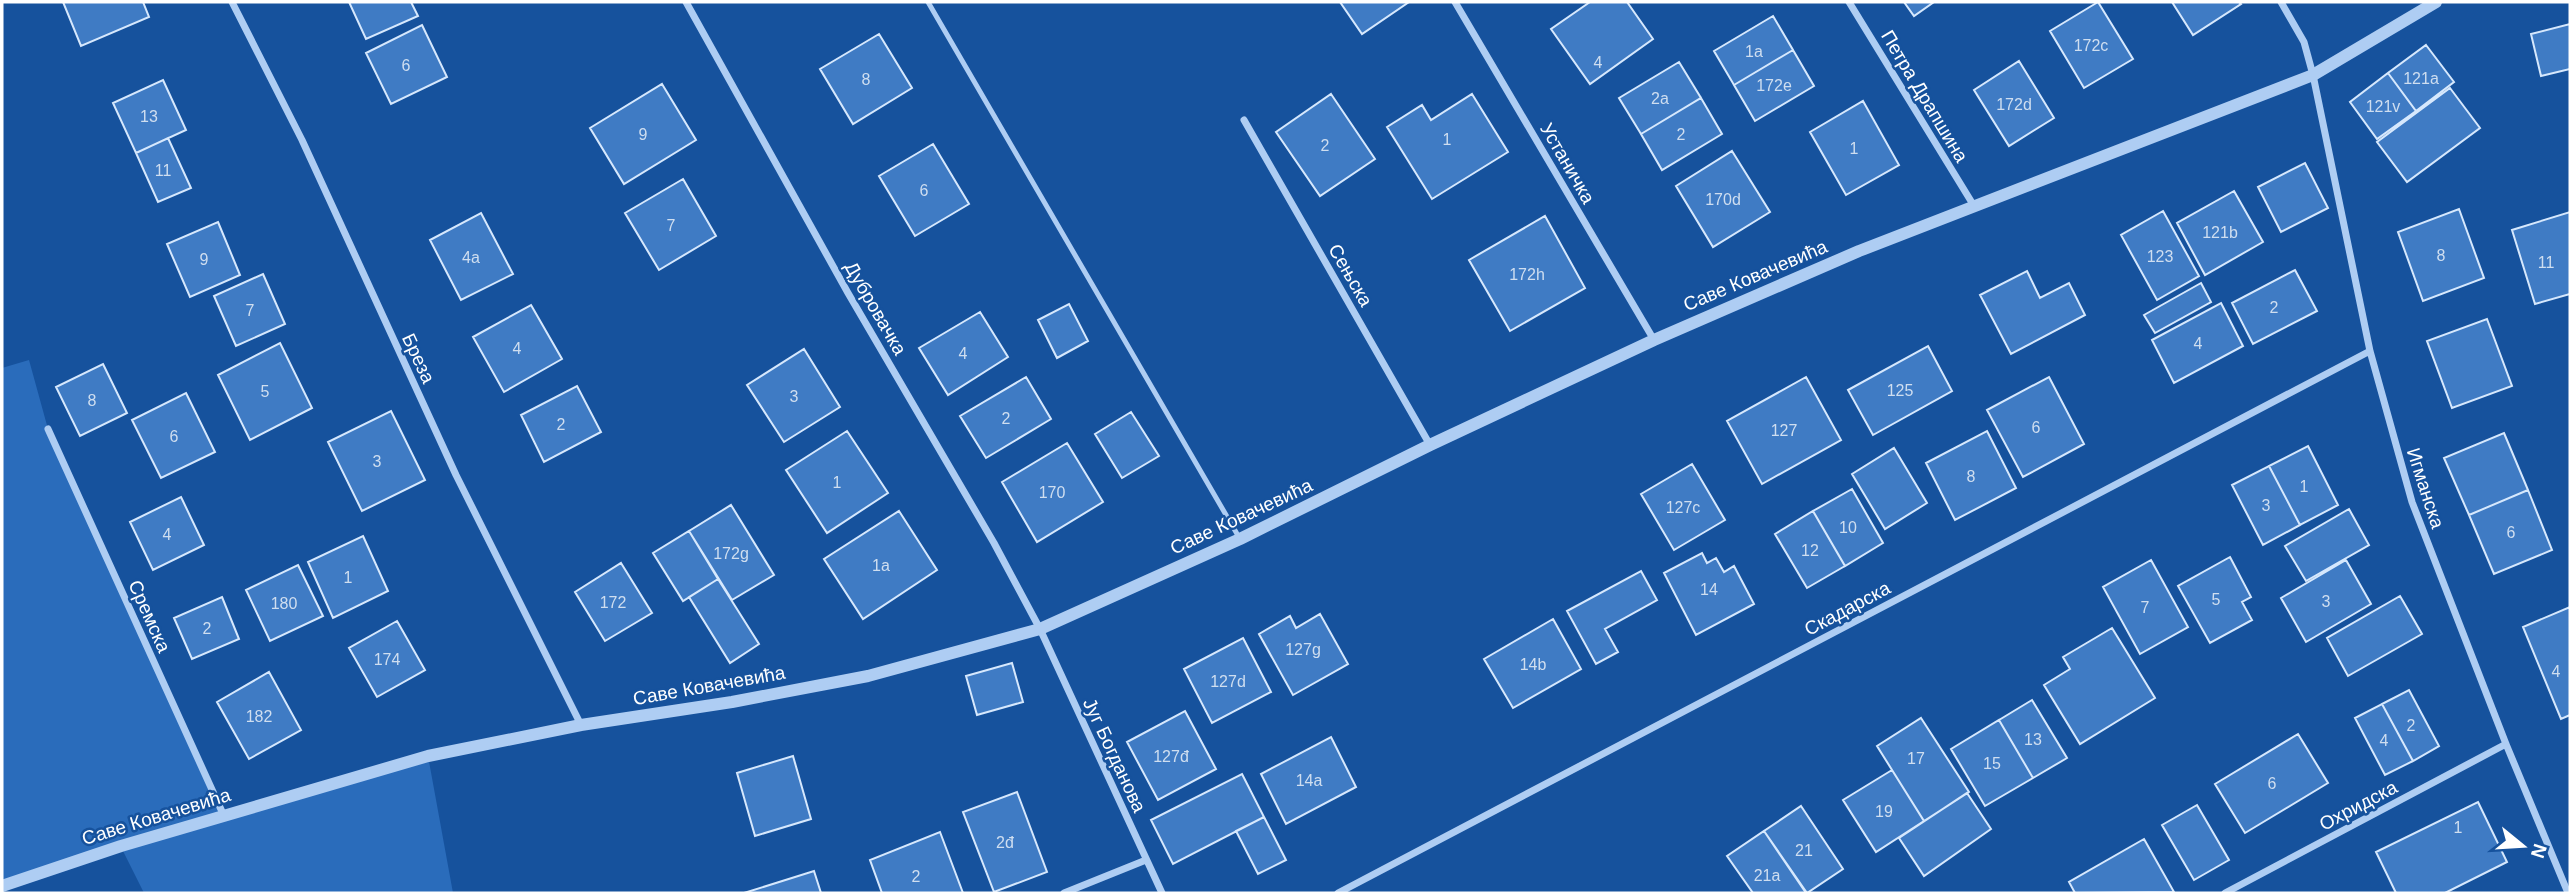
<svg xmlns="http://www.w3.org/2000/svg" width="2572" height="895" viewBox="0 0 2572 895" font-family="Helvetica,sans-serif">
  <style>
    .green { fill: #2a6cbb }
    .building { fill: #3f7bc4; stroke: #d6e8fd; stroke-width: 2 }
    .lines { fill: none; stroke-linecap: round; stroke-linejoin: round }
    .service { stroke: #aecdf3; stroke-width: 5 }
    .minor { stroke: #aecdf3; stroke-width: 7 }
    .tertiary { stroke: #aecdf3; stroke-width: 12 }
    .labels { text-anchor: middle; stroke-width: 5; stroke-linejoin: round; paint-order: stroke }
    .number-label { font-size: 16px; fill: #cfdef0 }
    .street-label { font-size: 19px; fill: #fff; stroke: #16529d }
  </style>
  <rect width="100%" height="100%" fill="#16529d"/>
  <path class="green" d="M 29,360 L 48,429 L 224,815 L 428,756 L 453,893 L 144,893 L 122,849 L 2,888 L 2,368 Z"/>
  <path class="building" d="M 63,2 L 143,2 L 149,17 L 81,46 Z
    M 349,2 L 411,2 L 418,16 L 366,39 Z
    M 1340,2 L 1409,2 L 1362,34 Z
    M 1590,2 L 1627,2 L 1653,39 L 1590,84 L 1551,29 Z
    M 1904,2 L 1934,2 L 1914,16 Z
    M 2098,2 L 2133,59 L 2084,88 L 2050,31 Z
    M 2172,2 L 2239,2 L 2241,4 L 2193,35 Z
    M 1773,16 L 1793,50 L 1734,85 L 1714,51 Z
    M 2570,24 L 2570,69 L 2541,76 L 2531,34 Z
    M 422,25 L 447,77 L 391,104 L 366,53 Z
    M 879,34 L 912,88 L 853,124 L 820,69 Z
    M 2426,45 L 2454,82 L 2416,111 L 2388,73 Z
    M 1793,50 L 1814,86 L 1755,121 L 1734,85 Z
    M 2019,61 L 2054,118 L 2009,146 L 1974,90 Z
    M 1679,62 L 1701,98 L 1641,134 L 1619,98 Z
    M 2388,73 L 2416,111 L 2377,139 L 2350,102 Z
    M 163,80 L 186,130 L 136,153 L 113,103 Z
    M 662,84 L 696,140 L 624,184 L 590,128 Z
    M 2450,88 L 2480,128 L 2407,182 L 2377,142 Z
    M 1331,94 L 1375,159 L 1320,196 L 1276,132 Z
    M 1472,94 L 1508,152 L 1432,199 L 1387,127 L 1422,105 L 1431,120 Z
    M 1701,98 L 1722,134 L 1662,170 L 1641,134 Z
    M 1863,101 L 1899,165 L 1846,195 L 1810,132 Z
    M 168,138 L 191,188 L 158,202 L 136,153 Z
    M 933,144 L 969,204 L 915,236 L 879,176 Z
    M 1732,151 L 1770,212 L 1713,247 L 1676,186 Z
    M 2305,163 L 2328,208 L 2281,232 L 2258,187 Z
    M 683,179 L 716,236 L 659,270 L 625,213 Z
    M 2234,191 L 2263,242 L 2205,275 L 2177,223 Z
    M 2459,209 L 2484,278 L 2423,301 L 2398,232 Z
    M 2163,211 L 2199,276 L 2157,300 L 2121,235 Z
    M 2570,212 L 2570,294 L 2535,304 L 2512,230 Z
    M 481,213 L 513,274 L 461,300 L 430,240 Z
    M 1545,216 L 1585,288 L 1510,331 L 1469,260 Z
    M 218,222 L 240,275 L 190,297 L 167,244 Z
    M 2295,270 L 2317,311 L 2253,344 L 2232,303 Z
    M 2027,271 L 2040,298 L 2069,283 L 2085,315 L 2011,354 L 1980,295 Z
    M 263,274 L 285,324 L 236,346 L 214,296 Z
    M 2201,283 L 2211,302 L 2155,333 L 2144,315 Z
    M 2221,303 L 2243,346 L 2174,383 L 2152,340 Z
    M 1069,304 L 1088,341 L 1057,358 L 1038,320 Z
    M 531,305 L 562,359 L 504,392 L 473,337 Z
    M 980,312 L 1008,357 L 948,395 L 919,348 Z
    M 2487,319 L 2512,386 L 2452,408 L 2427,341 Z
    M 280,343 L 312,408 L 250,440 L 218,375 Z
    M 1928,346 L 1952,391 L 1873,435 L 1848,390 Z
    M 804,349 L 840,407 L 784,442 L 747,385 Z
    M 103,364 L 127,413 L 80,436 L 56,387 Z
    M 1026,377 L 1051,419 L 986,458 L 960,416 Z
    M 1806,377 L 1841,440 L 1762,484 L 1727,421 Z
    M 2049,377 L 2084,444 L 2023,477 L 1987,410 Z
    M 577,386 L 601,432 L 544,462 L 521,415 Z
    M 186,393 L 215,452 L 161,478 L 132,420 Z
    M 391,411 L 425,480 L 362,511 L 328,442 Z
    M 1131,412 L 1159,456 L 1122,478 L 1095,434 Z
    M 847,431 L 888,493 L 827,533 L 786,470 Z
    M 1987,431 L 2016,488 L 1955,520 L 1926,463 Z
    M 2504,433 L 2528,490 L 2469,515 L 2444,458 Z
    M 1067,443 L 1103,502 L 1037,542 L 1002,482 Z
    M 2308,446 L 2338,505 L 2300,525 L 2269,466 Z
    M 1894,448 L 1927,503 L 1885,529 L 1852,474 Z
    M 1692,464 L 1725,520 L 1674,550 L 1641,494 Z
    M 2269,466 L 2300,525 L 2263,545 L 2232,485 Z
    M 1852,489 L 1883,543 L 1845,566 L 1813,511 Z
    M 2528,490 L 2552,550 L 2494,574 L 2469,515 Z
    M 181,497 L 204,545 L 153,570 L 130,522 Z
    M 731,505 L 774,575 L 732,600 L 689,531 Z
    M 2349,509 L 2369,545 L 2306,581 L 2285,546 Z
    M 899,511 L 937,570 L 863,619 L 824,559 Z
    M 1813,511 L 1845,566 L 1807,588 L 1775,534 Z
    M 689,531 L 718,579 L 683,601 L 653,553 Z
    M 363,536 L 388,591 L 333,618 L 308,562 Z
    M 1702,553 L 1707,563 L 1716,558 L 1724,572 L 1734,566 L 1754,604 L 1696,635 L 1664,573 Z
    M 2230,557 L 2251,597 L 2242,602 L 2252,620 L 2210,643 L 2178,586 Z
    M 2151,560 L 2188,627 L 2140,654 L 2103,587 Z
    M 2346,560 L 2371,604 L 2306,642 L 2281,598 Z
    M 621,563 L 652,613 L 605,641 L 575,592 Z
    M 298,565 L 323,616 L 270,641 L 246,590 Z
    M 1641,571 L 1657,600 L 1605,629 L 1618,652 L 1596,664 L 1567,611 Z
    M 718,579 L 759,644 L 730,663 L 689,597 Z
    M 2400,596 L 2422,634 L 2348,676 L 2327,638 Z
    M 222,597 L 239,639 L 192,659 L 174,618 Z
    M 2570,607 L 2570,715 L 2561,719 L 2523,627 Z
    M 1320,614 L 1348,664 L 1293,695 L 1259,634 L 1290,616 L 1296,628 Z
    M 1553,619 L 1581,669 L 1513,708 L 1484,659 Z
    M 397,621 L 425,670 L 377,697 L 349,648 Z
    M 2112,628 L 2155,698 L 2080,744 L 2044,685 L 2070,669 L 2063,657 Z
    M 1243,638 L 1271,692 L 1212,723 L 1184,669 Z
    M 1012,663 L 1023,702 L 977,715 L 966,676 Z
    M 269,672 L 301,730 L 249,759 L 217,702 Z
    M 2409,690 L 2439,746 L 2413,761 L 2382,704 Z
    M 2032,700 L 2067,758 L 2033,778 L 1999,720 Z
    M 2382,704 L 2413,761 L 2385,775 L 2355,718 Z
    M 1185,711 L 1216,769 L 1158,800 L 1127,742 Z
    M 1921,718 L 1969,792 L 1924,821 L 1877,746 Z
    M 1999,720 L 2033,778 L 1985,806 L 1951,749 Z
    M 2298,734 L 2328,783 L 2245,833 L 2215,784 Z
    M 1331,737 L 1356,787 L 1286,824 L 1261,774 Z
    M 793,756 L 811,819 L 755,836 L 737,773 Z
    M 1892,770 L 1924,821 L 1876,852 L 1843,800 Z
    M 1242,774 L 1264,817 L 1173,864 L 1151,820 Z
    M 1017,792 L 1047,872 L 994,892 L 963,812 Z
    M 1967,793 L 1991,829 L 1924,876 L 1899,838 Z
    M 2478,802 L 2507,862 L 2445,893 L 2396,893 L 2376,852 Z
    M 2197,805 L 2229,860 L 2194,880 L 2162,825 Z
    M 1801,806 L 1843,869 L 1807,893 L 1764,831 Z
    M 1264,817 L 1286,860 L 1258,874 L 1236,831 Z
    M 1764,831 L 1806,893 L 1753,893 L 1727,856 Z
    M 940,832 L 963,893 L 882,893 L 870,860 Z
    M 2144,839 L 2174,892 L 2075,893 L 2069,882 Z
    M 814,871 L 821,893 L 744,893 Z"/>
  <g class="lines">
    <path class="service" d="M 928,2 L 1240,539"/>
    <path class="minor" d="M 232,2 L 302,140 L 456,475 L 581,725
      M 686,2 L 848,293 L 994,543 L 1040,629 L 1162,893
      M 1455,2 L 1654,340
      M 1849,2 L 1974,206
      M 2281,2 L 2304,42 L 2313,75 L 2370,351 L 2412,502 L 2506,744 L 2568,893
      M 1244,120 L 1430,445
      M 48,429 L 224,816
      M 1064,893 L 1146,860
      M 1338,893 L 2370,351
      M 2225,893 L 2506,744"/>
    <path class="tertiary" d="M 2,886 L 121,846 L 428,756 L 581,725 L 732,702 L 868,676 L 1040,629 L 1240,539 L 1430,445 L 1654,340 L 1859,251 L 2313,75 L 2436,2"/>
  </g>
  <g class="labels">
    <g class="number-label">
      <text x="2091" y="51">172c</text>
      <text x="1754" y="57">1a</text>
      <text x="1598" y="68">4</text>
      <text x="406" y="71">6</text>
      <text x="2421" y="84">121a</text>
      <text x="866" y="85">8</text>
      <text x="1774" y="91">172e</text>
      <text x="1660" y="104">2a</text>
      <text x="2014" y="110">172d</text>
      <text x="2383" y="112">121v</text>
      <text x="149" y="122">13</text>
      <text x="643" y="140">9</text>
      <text x="1681" y="140">2</text>
      <text x="1447" y="145">1</text>
      <text x="1325" y="151">2</text>
      <text x="1854" y="154">1</text>
      <text x="163" y="176">11</text>
      <text x="924" y="196">6</text>
      <text x="1723" y="205">170d</text>
      <text x="671" y="231">7</text>
      <text x="2220" y="238">121b</text>
      <text x="2441" y="261">8</text>
      <text x="2160" y="262">123</text>
      <text x="471" y="263">4a</text>
      <text x="204" y="265">9</text>
      <text x="2546" y="268">11</text>
      <text x="1527" y="280">172h</text>
      <text x="2274" y="313">2</text>
      <text x="250" y="316">7</text>
      <text x="2198" y="349">4</text>
      <text x="517" y="354">4</text>
      <text x="963" y="359">4</text>
      <text x="1900" y="396">125</text>
      <text x="265" y="397">5</text>
      <text x="794" y="402">3</text>
      <text x="92" y="406">8</text>
      <text x="1006" y="424">2</text>
      <text x="561" y="430">2</text>
      <text x="2036" y="433">6</text>
      <text x="1784" y="436">127</text>
      <text x="174" y="442">6</text>
      <text x="377" y="467">3</text>
      <text x="1971" y="482">8</text>
      <text x="837" y="488">1</text>
      <text x="2304" y="492">1</text>
      <text x="1052" y="498">170</text>
      <text x="2266" y="511">3</text>
      <text x="1683" y="513">127c</text>
      <text x="1848" y="533">10</text>
      <text x="2511" y="538">6</text>
      <text x="167" y="540">4</text>
      <text x="1810" y="556">12</text>
      <text x="731" y="559">172g</text>
      <text x="881" y="571">1a</text>
      <text x="348" y="583">1</text>
      <text x="1709" y="595">14</text>
      <text x="2216" y="605">5</text>
      <text x="2326" y="607">3</text>
      <text x="613" y="608">172</text>
      <text x="284" y="609">180</text>
      <text x="2145" y="613">7</text>
      <text x="207" y="634">2</text>
      <text x="1303" y="655">127g</text>
      <text x="387" y="665">174</text>
      <text x="1533" y="670">14b</text>
      <text x="2556" y="677">4</text>
      <text x="1228" y="687">127d</text>
      <text x="259" y="722">182</text>
      <text x="2411" y="731">2</text>
      <text x="2033" y="745">13</text>
      <text x="2384" y="746">4</text>
      <text x="1171" y="762">127đ</text>
      <text x="1916" y="764">17</text>
      <text x="1992" y="769">15</text>
      <text x="1309" y="786">14a</text>
      <text x="2272" y="789">6</text>
      <text x="1884" y="817">19</text>
      <text x="2458" y="833">1</text>
      <text x="1005" y="848">2đ</text>
      <text x="1804" y="856">21</text>
      <text x="1767" y="881">21a</text>
      <text x="916" y="882">2</text>
    </g>
    <g class="street-label">
      <text transform="translate(1925 96) rotate(59)" y="7">Петра Драпшина</text>
      <text transform="translate(1568 163) rotate(60)" y="7">Устаничка</text>
      <text transform="translate(1351 275) rotate(60)" y="7">Сењска</text>
      <text transform="translate(1755 275) rotate(-23)" y="7">Саве Ковачевића</text>
      <text transform="translate(876 308) rotate(60)" y="7">Дубровачка</text>
      <text transform="translate(419 358) rotate(65)" y="7">Бреза</text>
      <text transform="translate(2426 488) rotate(72)" y="7">Игманска</text>
      <text transform="translate(1241 516) rotate(-25)" y="7">Саве Ковачевића</text>
      <text transform="translate(1847 608) rotate(-28)" y="7">Скадарска</text>
      <text transform="translate(150 616) rotate(66)" y="7">Сремска</text>
      <text transform="translate(709 685) rotate(-10)" y="7">Саве Ковачевића</text>
      <text transform="translate(1115 755) rotate(65)" y="7">Југ Богданова</text>
      <text transform="translate(2358 805) rotate(-28)" y="7">Охридска</text>
      <text transform="translate(156 816) rotate(-17)" y="7">Саве Ковачевића</text>
    </g>
  </g>
  <rect width="2572" height="895" fill="none" stroke="#ffffff" stroke-width="7"/>
  <g transform="translate(2523 846) rotate(108)" stroke="#16529d" stroke-width="5" paint-order="stroke">
  <path d="M0-5L12 26L0 18L-12 26Z" fill="#ffffff"/>
  <text y="-10" font-size="19" font-weight="bold" text-anchor="middle" fill="#ffffff">N</text>
  </g>
</svg>
